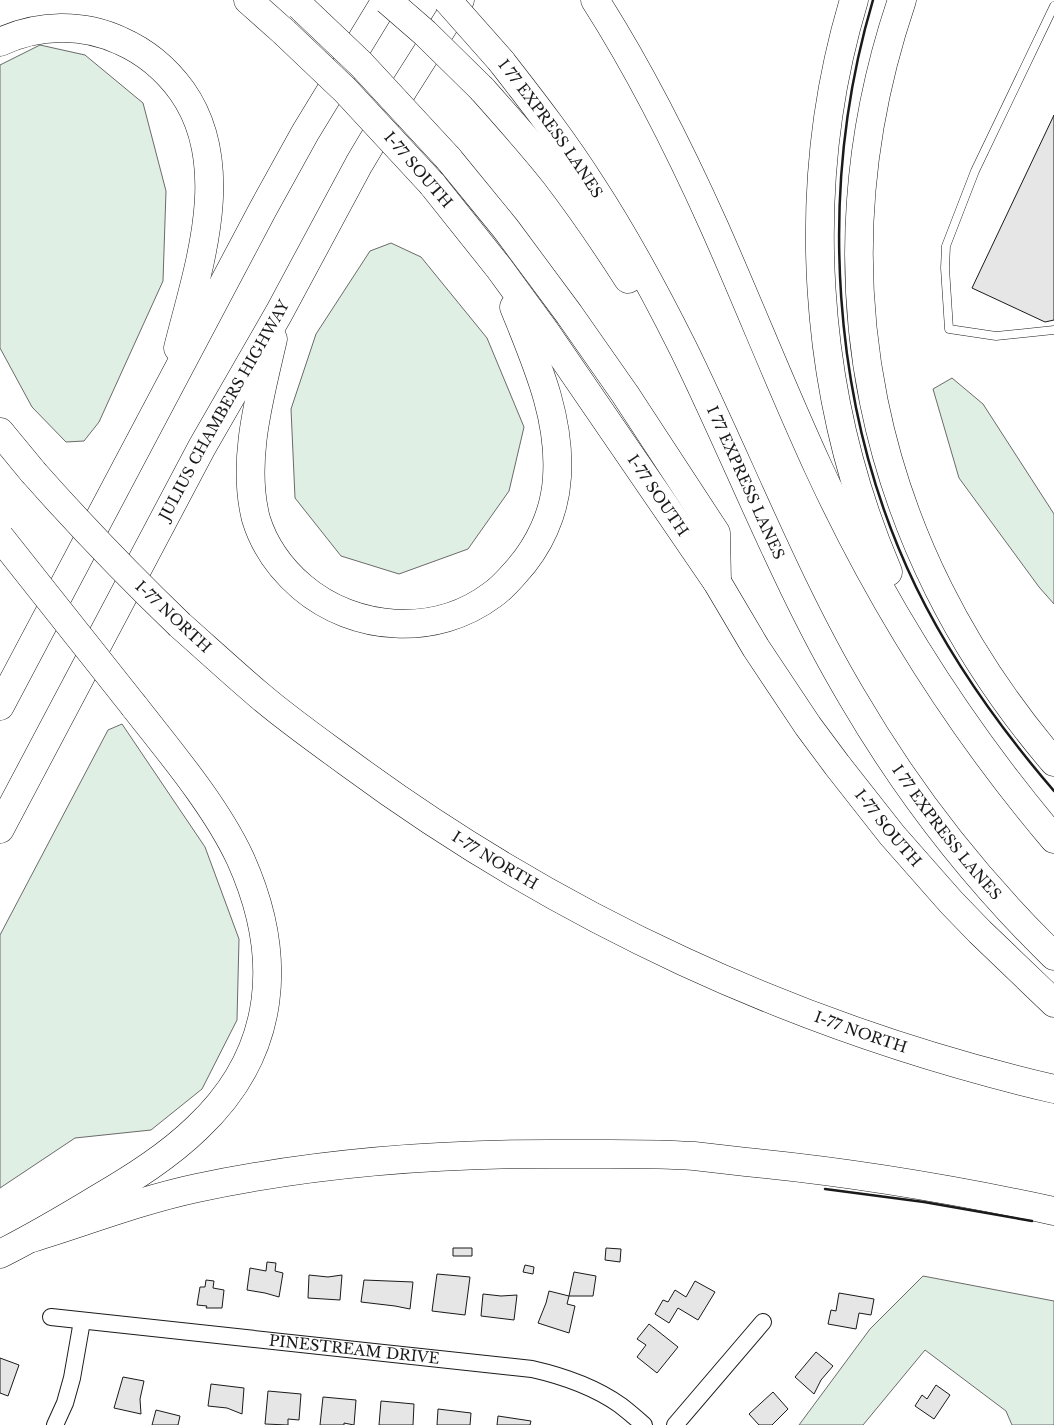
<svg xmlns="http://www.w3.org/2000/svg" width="1054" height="1425" viewBox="0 0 1054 1425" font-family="'Libre Baskerville',serif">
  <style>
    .green { fill: #e0efe3; stroke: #6a6a6a }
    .building { fill: #e6e6e6; stroke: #1a1a1a }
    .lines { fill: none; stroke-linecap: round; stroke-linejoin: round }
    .service-casing { stroke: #1a1a1a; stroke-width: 9 }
    .minor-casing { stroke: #1a1a1a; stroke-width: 18 }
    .motorway-casing { stroke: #1a1a1a; stroke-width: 29 }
    .service { stroke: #fff; stroke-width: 8 }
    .minor { stroke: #fff; stroke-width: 16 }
    .motorway { stroke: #fff; stroke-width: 28 }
    .motorway-bridge-casing { stroke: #1a1a1a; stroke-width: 29; stroke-linecap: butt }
    .motorway-bridge { stroke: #fff; stroke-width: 28 }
    .wall { stroke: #1a1a1a; stroke-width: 2.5 }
    .labels { text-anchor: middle; stroke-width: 4; stroke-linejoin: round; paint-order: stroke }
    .street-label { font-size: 15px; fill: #1a1a1a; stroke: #fff }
  </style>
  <rect width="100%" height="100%" fill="#fff"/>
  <path class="green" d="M 40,45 L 85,55 L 143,103 L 166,191 L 163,281 L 99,422 L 84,441 L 66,442 L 32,407 L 0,348 L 0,65 Z
    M 391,243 L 421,257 L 487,338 L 524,427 L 509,491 L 468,549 L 399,574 L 341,556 L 295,498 L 291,409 L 316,334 L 370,251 Z
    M 952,378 L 983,404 L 1054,514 L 1054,604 L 1039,587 L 959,478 L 933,389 Z
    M 122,724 L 205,847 L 239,939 L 237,1020 L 202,1089 L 151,1130 L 75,1138 L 0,1188 L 0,935 L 108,730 Z
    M 923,1276 L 1054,1301 L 1054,1425 L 1012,1425 L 1006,1411 L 925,1350 L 863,1425 L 799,1425 L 870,1329 Z"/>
  <path class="building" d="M 1054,115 L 1054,320 L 1045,322 L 972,288 Z
    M 453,1248 L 472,1248 L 472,1256 L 453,1256 Z
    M 606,1248 L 621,1249 L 620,1262 L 605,1260 Z
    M 267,1262 L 276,1263 L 275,1271 L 283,1273 L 279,1297 L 265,1293 L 247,1290 L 250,1268 L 266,1271 Z
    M 525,1265 L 534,1267 L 533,1274 L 523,1272 Z
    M 574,1272 L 596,1276 L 593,1296 L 569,1296 Z
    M 437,1274 L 470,1277 L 465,1315 L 432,1311 Z
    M 309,1275 L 328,1277 L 342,1275 L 340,1300 L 308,1298 Z
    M 206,1280 L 214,1281 L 213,1288 L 224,1290 L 222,1308 L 206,1308 L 207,1306 L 197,1305 L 200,1287 L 205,1287 Z
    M 364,1280 L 413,1282 L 410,1309 L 395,1306 L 361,1302 Z
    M 695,1281 L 715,1292 L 698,1320 L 678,1308 L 669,1323 L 655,1314 L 663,1300 L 668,1302 L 675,1290 L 686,1297 Z
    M 549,1291 L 569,1296 L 567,1304 L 575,1306 L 569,1333 L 538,1323 L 546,1303 Z
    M 839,1293 L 874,1299 L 871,1315 L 859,1313 L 856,1329 L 828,1324 L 831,1310 L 836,1311 Z
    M 483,1294 L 501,1296 L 517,1295 L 514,1320 L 481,1316 Z
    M 649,1324 L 678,1347 L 657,1373 L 637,1357 L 646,1345 L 637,1339 Z
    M 816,1352 L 833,1366 L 821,1380 L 814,1394 L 795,1377 Z
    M 0,1358 L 19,1365 L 8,1396 L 0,1393 Z
    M 123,1377 L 144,1381 L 140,1399 L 141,1414 L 114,1408 Z
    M 211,1384 L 244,1388 L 242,1414 L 227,1408 L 208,1406 Z
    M 936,1385 L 950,1395 L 934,1419 L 915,1406 L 922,1395 L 927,1399 Z
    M 268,1391 L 301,1394 L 299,1420 L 288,1419 L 288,1425 L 265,1424 Z
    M 773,1392 L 788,1409 L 772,1425 L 759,1425 L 749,1414 Z
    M 323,1397 L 356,1400 L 354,1425 L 344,1423 L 344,1425 L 320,1425 Z
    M 381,1401 L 414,1404 L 413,1425 L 379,1425 Z
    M 438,1409 L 471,1413 L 470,1425 L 437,1425 Z
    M 156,1410 L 180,1416 L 178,1425 L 152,1425 Z
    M 498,1416 L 531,1421 L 530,1425 L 497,1425 Z"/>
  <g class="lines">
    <g class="service-casing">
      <path id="service" d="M 1054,6 L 975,171 L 946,246 L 945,268 L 949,329 L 996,336 L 1054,330"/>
    </g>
    <g class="minor-casing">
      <g id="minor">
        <path id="s1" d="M 51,1317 L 532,1369 C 563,1376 593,1386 620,1405 C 628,1411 636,1418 644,1425"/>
        <path d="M 55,1425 L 65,1403 L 72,1378 L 82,1321"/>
        <path d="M 675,1425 L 763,1322"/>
      </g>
    </g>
    <g class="motorway-casing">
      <g id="motorway">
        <path d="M 248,0 L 284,32"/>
        <path d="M 595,0 C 641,72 679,148 714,226 C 750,307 782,389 819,469 C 881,603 959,727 1054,839"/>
        <path d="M 854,0 C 798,186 812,394 888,572"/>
        <path d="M 902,0 C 810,271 868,545 1054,762"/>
        <path d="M 0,42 C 38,24 83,23 121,41 C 146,52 166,69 182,91 C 235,166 198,268 178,348"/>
        <path id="s2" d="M 501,61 C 533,102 564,142 592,186 C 626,238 655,292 683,348 C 740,464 786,586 852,697 C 908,793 975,879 1054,956"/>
        <path d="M 482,89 C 507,117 532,145 555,174 C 581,208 605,243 628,279"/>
        <path d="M 448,158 L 506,229 L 569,314 L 625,394 L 716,533 L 717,582"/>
        <path id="s3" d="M 432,184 L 499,268 L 545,331 L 717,582 L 756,648 L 808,726 L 837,765 L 892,835 L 951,902 L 980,932 L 1054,1003"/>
        <path d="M 273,339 C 260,396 241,461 256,519 C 264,545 281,569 302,587 C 355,632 436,637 492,595 C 501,589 508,581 515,573 C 539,547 555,513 557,477 C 561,417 536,362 514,307"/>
        <path d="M 0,432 L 33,472"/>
        <path id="s4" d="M 180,625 C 206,648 232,672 259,695 C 287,719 317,740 347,762 C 558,918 798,1029 1054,1089"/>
        <path d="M 0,706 L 263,209 L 305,133 L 386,0"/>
        <path id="s5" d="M 0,829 L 202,447 L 279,313 L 359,164 L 403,90 L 460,0"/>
        <path d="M 32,1238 C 87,1221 141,1200 197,1188 C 319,1162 444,1153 569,1154 C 611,1154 653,1153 694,1156 C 711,1158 729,1160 746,1162 C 850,1172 952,1189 1054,1211"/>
        <path d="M 0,1254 C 34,1237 66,1218 99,1198 C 133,1178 168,1156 197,1128 C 278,1052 284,955 240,858 C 215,805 170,752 134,706"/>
      </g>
    </g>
    <use href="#service" class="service"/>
    <use href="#minor" class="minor"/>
    <use href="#motorway" class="motorway"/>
    <g class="motorway-bridge-casing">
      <path id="motorway-bridge" d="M 387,0 L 425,33 L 482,89
        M 447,0 L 501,61
        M 300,6 L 361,64 L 448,158
        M 284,32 L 345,90 L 432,184
        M 33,472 C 80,525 129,576 180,625
        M 0,537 L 134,706"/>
    </g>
    <use href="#motorway-bridge" class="motorway-bridge"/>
    <path class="wall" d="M 873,0 C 817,189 830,409 916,587 C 952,661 1000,728 1054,791
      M 825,1189 L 924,1202 L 1032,1221"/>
  </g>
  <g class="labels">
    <g class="street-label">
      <text dy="5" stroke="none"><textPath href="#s2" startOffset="84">I 77 EXPRESS LANES</textPath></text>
      <text transform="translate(418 170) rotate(49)" y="5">I-77 SOUTH</text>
      <text dy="5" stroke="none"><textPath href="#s5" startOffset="475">JULIUS CHAMBERS HIGHWAY</textPath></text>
      <text dy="5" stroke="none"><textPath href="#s2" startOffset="489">I 77 EXPRESS LANES</textPath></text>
      <text dy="5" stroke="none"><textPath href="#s3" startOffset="385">I-77 SOUTH</textPath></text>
      <text transform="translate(173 617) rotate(43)" y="5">I-77 NORTH</text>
      <text dy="5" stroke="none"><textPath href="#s3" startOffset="790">I-77 SOUTH</textPath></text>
      <text dy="5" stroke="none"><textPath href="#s2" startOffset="894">I 77 EXPRESS LANES</textPath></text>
      <text dy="5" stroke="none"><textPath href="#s4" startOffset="394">I-77 NORTH</textPath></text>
      <text dy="5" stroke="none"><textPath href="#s4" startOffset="799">I-77 NORTH</textPath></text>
      <text dy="5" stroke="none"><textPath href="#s1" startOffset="305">PINESTREAM DRIVE</textPath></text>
    </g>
  </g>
</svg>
